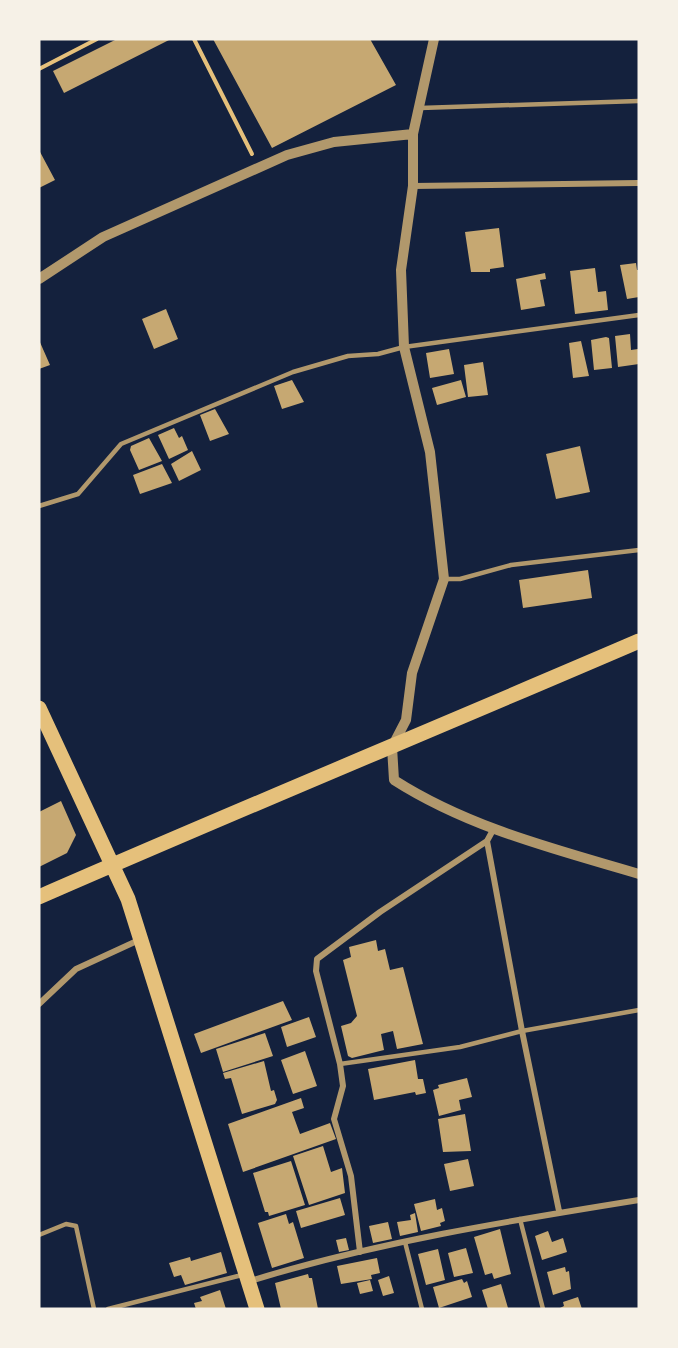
<svg xmlns="http://www.w3.org/2000/svg" width="678" height="1348" viewBox="0 0 678 1348" font-family="Manrope,sans-serif">
  <style>
    .building { fill: #c6a872 }
    .lines { fill: none; stroke-linecap: round; stroke-linejoin: round }
    .path { stroke: #e5c07b; stroke-width: 4 }
    .service { stroke: #b1986c; stroke-width: 4.5 }
    .minor { stroke: #b1986c; stroke-width: 6 }
    .tertiary { stroke: #b1986c; stroke-width: 10 }
    .primary { stroke: #e5c07b; stroke-width: 15 }
  </style>
  <rect width="100%" height="100%" fill="#14213d"/>
  <path class="building" d="M 117,39 L 171,39 L 64,93 L 53,71 Z
    M 213,39 L 370,39 L 396,85 L 272,148 Z
    M 39,150 L 55,180 L 39,188 Z
    M 499,228 L 504,267 L 490,269 L 490,272 L 471,272 L 465,232 Z
    M 636,263 L 637,270 L 639,270 L 639,297 L 627,299 L 620,265 Z
    M 595,268 L 598,292 L 606,291 L 608,310 L 575,314 L 570,271 Z
    M 545,273 L 546,279 L 540,280 L 545,306 L 521,310 L 516,279 Z
    M 166,309 L 178,339 L 154,349 L 142,319 Z
    M 630,334 L 631,350 L 638,349 L 639,364 L 618,367 L 615,336 Z
    M 606,337 L 609,338 L 612,368 L 594,370 L 591,340 Z
    M 39,340 L 50,365 L 39,369 Z
    M 581,341 L 589,376 L 573,378 L 569,343 Z
    M 449,349 L 454,374 L 430,378 L 426,353 Z
    M 483,362 L 488,395 L 468,397 L 464,365 Z
    M 292,380 L 304,402 L 282,409 L 274,386 Z
    M 461,380 L 466,397 L 437,405 L 432,388 Z
    M 215,409 L 229,434 L 210,441 L 200,415 Z
    M 174,428 L 179,438 L 182,436 L 188,450 L 169,459 L 158,435 Z
    M 149,438 L 162,461 L 139,470 L 130,450 L 131,446 Z
    M 580,446 L 590,492 L 556,499 L 546,454 Z
    M 192,451 L 201,470 L 179,481 L 171,464 Z
    M 162,464 L 172,483 L 140,494 L 133,475 Z
    M 588,570 L 592,598 L 523,608 L 519,580 Z
    M 61,801 L 76,835 L 67,853 L 39,867 L 39,812 Z
    M 376,940 L 378,951 L 385,949 L 390,970 L 403,967 L 423,1044 L 397,1049 L 393,1031 L 381,1034 L 384,1050 L 352,1058 L 348,1056 L 341,1026 L 351,1023 L 357,1016 L 343,960 L 351,957 L 349,947 Z
    M 283,1001 L 292,1020 L 201,1053 L 194,1034 Z
    M 309,1017 L 316,1037 L 287,1047 L 281,1027 Z
    M 265,1033 L 273,1056 L 223,1072 L 216,1049 Z
    M 305,1051 L 317,1086 L 293,1094 L 281,1060 Z
    M 415,1060 L 418,1079 L 423,1079 L 426,1093 L 416,1095 L 415,1092 L 374,1100 L 368,1069 Z
    M 264,1061 L 271,1091 L 274,1090 L 277,1100 L 275,1104 L 242,1114 L 231,1078 L 225,1079 L 223,1073 Z
    M 467,1078 L 472,1097 L 459,1100 L 461,1110 L 439,1116 L 433,1090 L 439,1088 L 438,1085 Z
    M 301,1098 L 304,1108 L 292,1112 L 300,1134 L 330,1123 L 336,1139 L 243,1172 L 228,1124 Z
    M 465,1114 L 471,1151 L 443,1152 L 438,1119 Z
    M 323,1146 L 331,1172 L 342,1168 L 345,1193 L 309,1205 L 293,1156 Z
    M 468,1159 L 474,1186 L 450,1191 L 444,1164 Z
    M 291,1161 L 305,1205 L 269,1216 L 268,1212 L 265,1212 L 253,1173 Z
    M 340,1198 L 345,1215 L 301,1228 L 296,1211 Z
    M 435,1199 L 437,1210 L 442,1208 L 445,1221 L 440,1223 L 441,1226 L 421,1231 L 414,1204 Z
    M 415,1213 L 418,1232 L 400,1236 L 397,1222 L 411,1220 L 410,1215 Z
    M 286,1214 L 289,1224 L 293,1222 L 304,1258 L 272,1268 L 258,1223 Z
    M 388,1222 L 392,1239 L 373,1243 L 369,1226 Z
    M 500,1229 L 511,1274 L 494,1279 L 492,1273 L 485,1275 L 474,1237 Z
    M 548,1231 L 552,1242 L 563,1238 L 567,1252 L 542,1260 L 535,1236 Z
    M 346,1238 L 349,1250 L 339,1252 L 336,1240 Z
    M 466,1248 L 473,1273 L 454,1277 L 448,1253 Z
    M 438,1249 L 445,1280 L 426,1285 L 418,1254 Z
    M 221,1252 L 227,1273 L 185,1285 L 181,1275 L 174,1277 L 169,1263 L 190,1257 L 191,1261 Z
    M 377,1258 L 380,1273 L 371,1275 L 372,1279 L 341,1284 L 337,1266 Z
    M 565,1267 L 566,1272 L 569,1271 L 571,1289 L 553,1295 L 547,1272 Z
    M 308,1274 L 309,1278 L 312,1278 L 318,1309 L 281,1309 L 275,1283 Z
    M 389,1276 L 394,1293 L 383,1296 L 378,1280 Z
    M 462,1279 L 464,1283 L 467,1281 L 472,1297 L 439,1308 L 433,1287 Z
    M 370,1280 L 373,1291 L 360,1294 L 357,1283 Z
    M 501,1284 L 508,1308 L 488,1309 L 482,1290 Z
    M 220,1290 L 226,1309 L 196,1309 L 194,1303 L 202,1301 L 200,1297 Z
    M 578,1297 L 582,1309 L 558,1309 L 564,1306 L 563,1302 Z"/>
  <g class="lines">
    <path class="path" d="M 194,39 L 252,154
      M 39,69 L 97,39"/>
    <path class="service" d="M 420,108 L 639,101
      M 39,506 L 78,494 L 121,444 L 293,372 L 348,356 L 378,354 L 404,347 L 639,315
      M 444,579 L 460,579 L 511,565 L 639,550
      M 340,1064 L 460,1047 L 522,1031 L 639,1010
      M 520,1219 L 543,1309
      M 39,1235 L 66,1224 L 76,1226 L 94,1309
      M 405,1242 L 422,1309
      M 108,1309 L 242,1275"/>
    <path class="minor" d="M 413,186 L 639,183
      M 493,830 L 487,841 L 522,1031 L 559,1211
      M 39,1004 L 76,969 L 139,940
      M 360,1252 L 351,1176 L 334,1119 L 343,1086 L 340,1064 L 316,971 L 317,959 L 380,912 L 487,841
      M 250,1281 C 377,1242 508,1221 639,1200"/>
    <path class="tertiary" d="M 434,39 L 413,134 L 413,186 L 401,270 L 404,347 L 430,452 L 444,579 L 412,673 L 406,720 L 392,747 L 394,780 C 469,828 555,849 639,874
      M 39,279 L 103,237 L 287,155 L 334,142 L 413,134"/>
    <path class="primary" d="M 39,708 L 128,899 L 257,1309
      M 39,897 C 238,810 439,727 639,641"/>
  </g>
  <rect width="678" height="1348" fill="none" stroke="#f6f1e7" stroke-width="81"/>
</svg>
